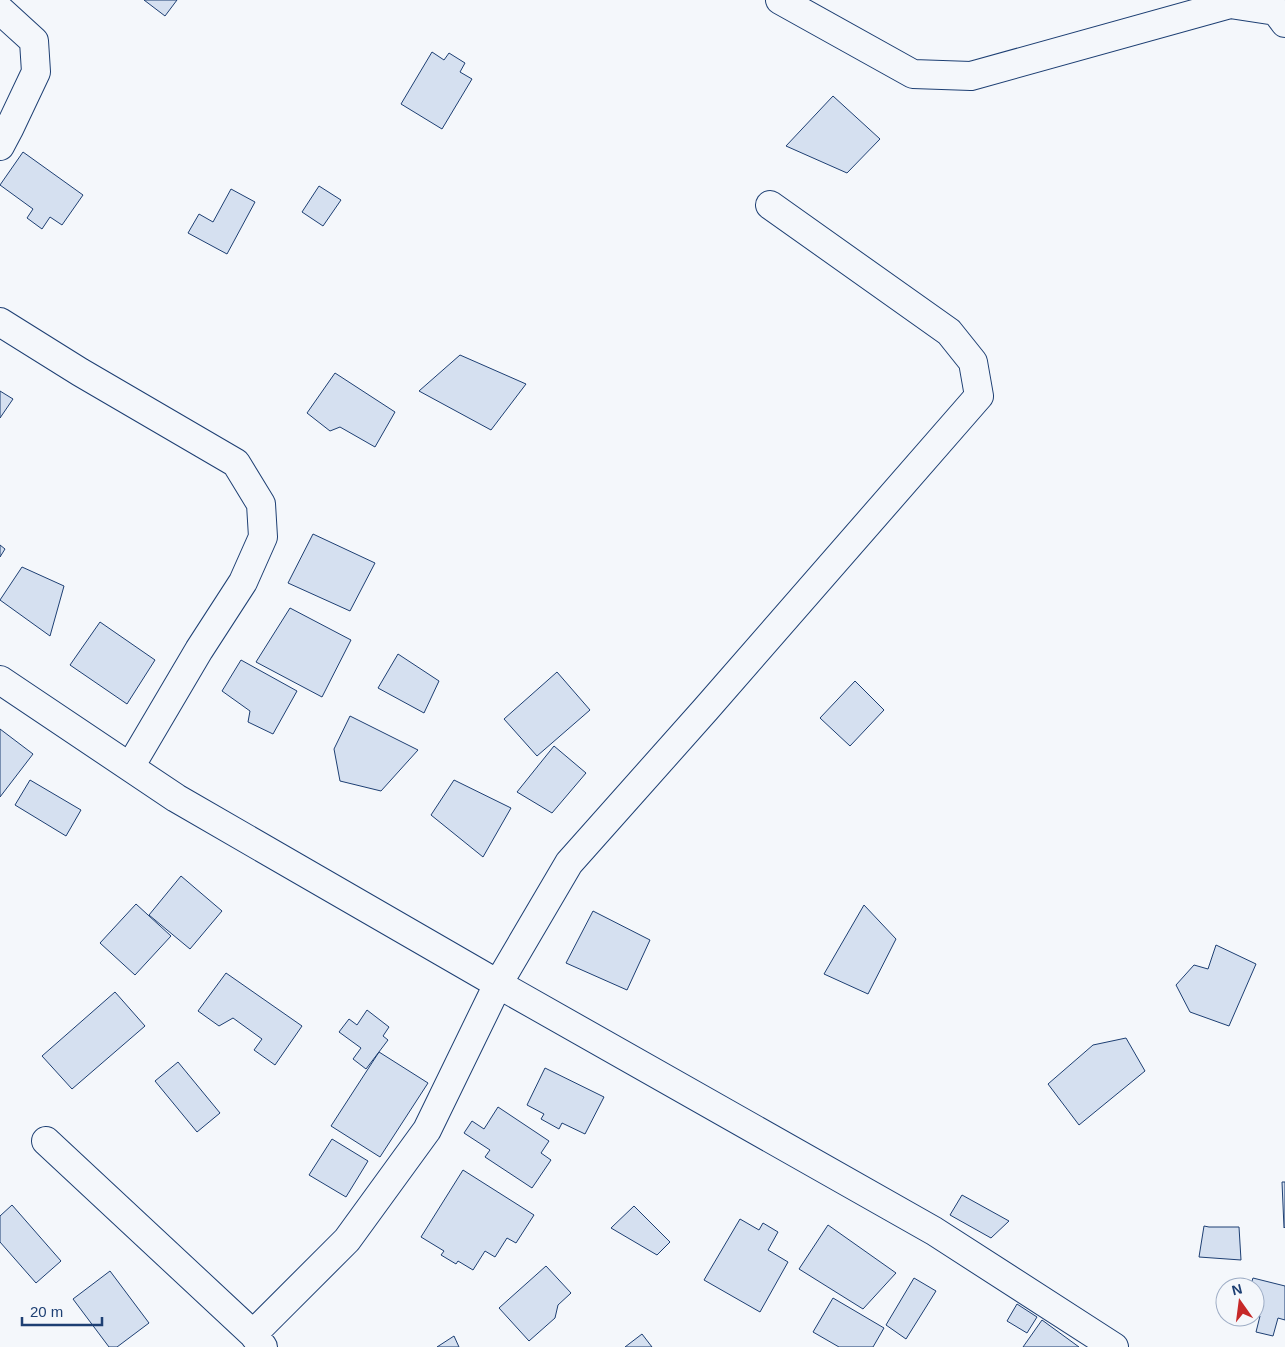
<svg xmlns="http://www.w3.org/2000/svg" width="1285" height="1347" viewBox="0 0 1285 1347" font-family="Helvetica,sans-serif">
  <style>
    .building { fill: #d5e0f0; stroke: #1d3f73 }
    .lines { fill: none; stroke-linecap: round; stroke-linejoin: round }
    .minor-casing { stroke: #1d3f73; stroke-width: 30 }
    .minor { stroke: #f4f7fb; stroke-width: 28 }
  </style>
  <rect width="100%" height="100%" fill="#f4f7fb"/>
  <path class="building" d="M 144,0 L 177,0 L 165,16 Z
    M 432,52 L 444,60 L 449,53 L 465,63 L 460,72 L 472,79 L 442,129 L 401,104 Z
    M 833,96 L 880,139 L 847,173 L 786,146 Z
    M 23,152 L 83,195 L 62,225 L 50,217 L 42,229 L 27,218 L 33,209 L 0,185 Z
    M 319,186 L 341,200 L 323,226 L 302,212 Z
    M 231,189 L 255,202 L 227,254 L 188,233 L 199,214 L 213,222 Z
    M 460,355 L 526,384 L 491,430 L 419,391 Z
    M 335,373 L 395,412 L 375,447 L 340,427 L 330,431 L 307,413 Z
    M 0,391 L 13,399 L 0,418 Z
    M 313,534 L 375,563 L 350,611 L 288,583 Z
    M 0,545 L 5,549 L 0,557 Z
    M 22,567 L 64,586 L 50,636 L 0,600 Z
    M 290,608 L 351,640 L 322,697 L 256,662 Z
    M 100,622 L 155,660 L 127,704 L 70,665 Z
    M 398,654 L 439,681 L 424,713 L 378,688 Z
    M 241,660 L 297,691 L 273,734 L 248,722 L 250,711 L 222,691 Z
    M 557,672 L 590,710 L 537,756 L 504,719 Z
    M 855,681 L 884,710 L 850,746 L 820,718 Z
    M 350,716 L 418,750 L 381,791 L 340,781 L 334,749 Z
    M 0,729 L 33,754 L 0,797 Z
    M 554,746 L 586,773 L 552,813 L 517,792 Z
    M 30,780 L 81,810 L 66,836 L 15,805 Z
    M 454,780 L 511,808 L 483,857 L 431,815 Z
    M 181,876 L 222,911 L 190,949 L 149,915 Z
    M 136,904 L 171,936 L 135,975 L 100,943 Z
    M 864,905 L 896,939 L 868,994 L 824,974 Z
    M 593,911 L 650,940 L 627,990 L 566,963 Z
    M 1216,945 L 1256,964 L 1229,1026 L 1190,1012 L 1176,985 L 1194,965 L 1208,969 Z
    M 226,973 L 302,1026 L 275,1065 L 254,1050 L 262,1039 L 233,1018 L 219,1026 L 198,1011 Z
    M 115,992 L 145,1026 L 72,1089 L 42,1056 Z
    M 367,1010 L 389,1027 L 383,1036 L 388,1040 L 366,1069 L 353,1059 L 361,1048 L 339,1032 L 349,1019 L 357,1025 Z
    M 1126,1038 L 1145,1071 L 1079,1125 L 1048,1084 L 1093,1045 Z
    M 379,1052 L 428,1083 L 380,1157 L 331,1126 Z
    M 178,1062 L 220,1113 L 197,1132 L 155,1081 Z
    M 545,1068 L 604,1097 L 585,1134 L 562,1123 L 559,1129 L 541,1119 L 544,1114 L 527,1105 Z
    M 498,1107 L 549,1141 L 541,1153 L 551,1160 L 532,1188 L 485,1157 L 490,1150 L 464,1133 L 472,1121 L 484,1129 Z
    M 332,1139 L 368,1161 L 346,1197 L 309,1175 Z
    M 463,1170 L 534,1215 L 516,1243 L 507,1238 L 495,1257 L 485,1251 L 473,1270 L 458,1261 L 456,1264 L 441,1255 L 444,1251 L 421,1237 Z
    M 1282,1182 L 1285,1182 L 1285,1227 L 1284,1228 Z
    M 962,1195 L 1009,1221 L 991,1238 L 950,1215 Z
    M 12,1205 L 61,1261 L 36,1283 L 0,1242 L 0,1216 Z
    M 634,1206 L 670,1242 L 657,1255 L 611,1228 Z
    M 740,1219 L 759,1230 L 763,1223 L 778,1232 L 768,1250 L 788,1262 L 760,1312 L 704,1280 Z
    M 828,1225 L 896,1273 L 863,1309 L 799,1269 Z
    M 1204,1226 L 1209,1227 L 1239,1227 L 1241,1260 L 1199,1257 Z
    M 546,1266 L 571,1293 L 558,1305 L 555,1318 L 529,1341 L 499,1308 Z
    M 110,1271 L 149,1323 L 117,1347 L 109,1347 L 73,1299 Z
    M 914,1278 L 936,1291 L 906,1339 L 886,1325 Z
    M 1253,1278 L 1285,1286 L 1285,1320 L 1278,1318 L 1273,1336 L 1256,1332 L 1260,1316 L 1255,1315 L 1255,1287 L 1250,1287 Z
    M 833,1298 L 884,1328 L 873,1347 L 839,1347 L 813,1332 Z
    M 1017,1304 L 1037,1317 L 1027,1333 L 1007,1321 Z
    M 1042,1320 L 1079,1347 L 1023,1347 Z
    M 642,1334 L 652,1347 L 625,1347 Z
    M 454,1336 L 459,1347 L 437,1347 Z"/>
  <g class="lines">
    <g class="minor-casing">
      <path id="minor" d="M 780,0 L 913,74 L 971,76 L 1230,4 L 1276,11 L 1285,23
        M 0,10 L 34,41 L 36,72 L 9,129 L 0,146
        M 0,322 L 80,372 L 236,463 L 261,504 L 263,537 L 243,582 L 199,650 L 130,767
        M 0,680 L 176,798 L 498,984 L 934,1231 L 1114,1347
        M 46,1141 L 253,1334 L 263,1347
        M 253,1334 L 347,1240 L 427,1130 L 498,984 L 569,863 L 706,709 L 979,396 L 973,362 L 949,332 L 770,205"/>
    </g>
    <use href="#minor" class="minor"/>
  </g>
  <g transform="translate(1240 1302) rotate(346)"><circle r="24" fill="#f4f7fb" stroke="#9eadc5"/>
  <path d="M0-4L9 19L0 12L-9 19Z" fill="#c62828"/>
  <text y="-8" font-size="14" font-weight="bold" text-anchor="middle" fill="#1d3f73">N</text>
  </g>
  <path d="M22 1317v8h80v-8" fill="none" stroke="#1d3f73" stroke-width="2.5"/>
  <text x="30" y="1317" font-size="15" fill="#1d3f73" stroke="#f4f7fb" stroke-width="4" paint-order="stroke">20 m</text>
</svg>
